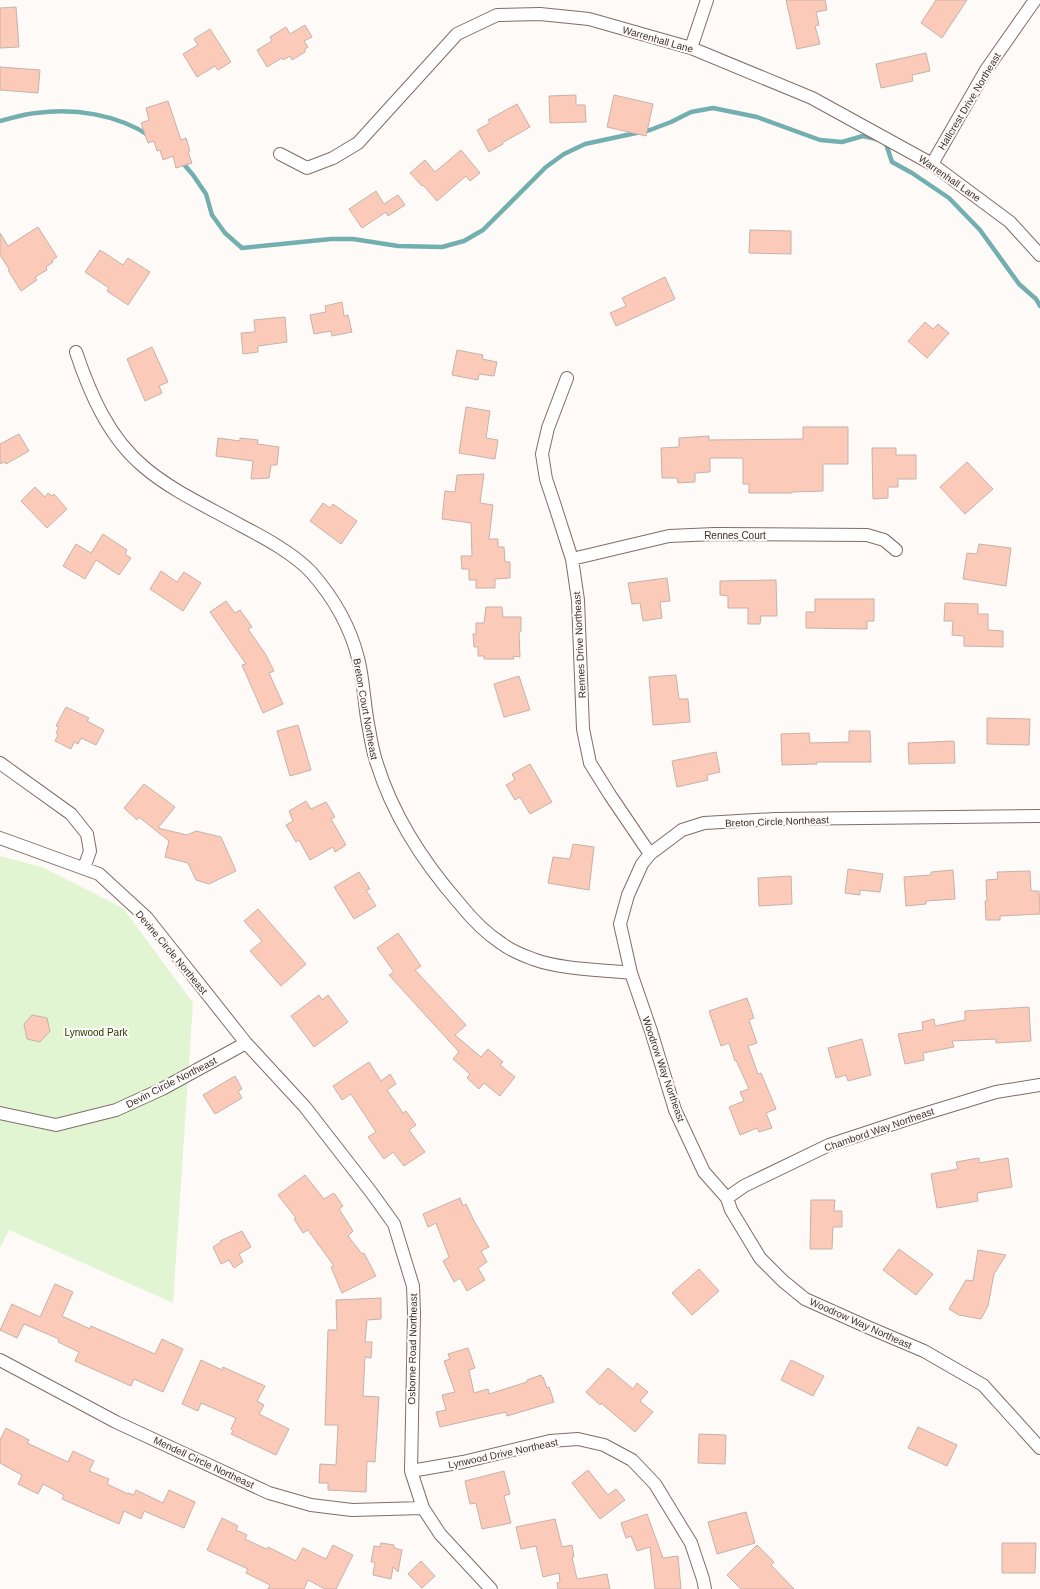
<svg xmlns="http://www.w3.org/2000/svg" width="1040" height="1589" viewBox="0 0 1040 1589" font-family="Helvetica,sans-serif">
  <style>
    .green { fill: #e1f5d3 }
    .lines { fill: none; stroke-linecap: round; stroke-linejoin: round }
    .stream { stroke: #73afaf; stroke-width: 4.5 }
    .building { fill: #fccab8; stroke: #c6b2aa }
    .street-casing { stroke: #806d66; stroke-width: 14 }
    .street { stroke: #fff; stroke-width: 12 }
    .labels { text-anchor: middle; stroke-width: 4; stroke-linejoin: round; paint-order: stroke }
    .street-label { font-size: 10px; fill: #39312e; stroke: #fefaf8 }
    .park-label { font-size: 10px; fill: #223e00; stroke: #fefaf8 }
  </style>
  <rect width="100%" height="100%" fill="#fefaf8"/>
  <path class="green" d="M 0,856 L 42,867 L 123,908 L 193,1003 L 173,1303 L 9,1230 L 0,1248 Z"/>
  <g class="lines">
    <path class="stream" d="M 0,121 C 12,118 24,114 36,113 C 75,108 116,114 150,136
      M 182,162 L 193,175 L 206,194 L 212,215 L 225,233 L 242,248 L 331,239 L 353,239 L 398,246 L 442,247 L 464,241 L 483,230 L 546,167 L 564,154 L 585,144 L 650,130 L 671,122 L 691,112 L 713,108 L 757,117 L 820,140 L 842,142 L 863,136 L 885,141 L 892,162 L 912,173 L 949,198 L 980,230 L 1019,284 L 1036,299 L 1040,306"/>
  </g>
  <path class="building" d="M 786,0 L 825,0 L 827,10 L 816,12 L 819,25 L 815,26 L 820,44 L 797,49 Z
    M 936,0 L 967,0 L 942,38 L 921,23 Z
    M 16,7 L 19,47 L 0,48 L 0,8 Z
    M 305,25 L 312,37 L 304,41 L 308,47 L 305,49 L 305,52 L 292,60 L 290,56 L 283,60 L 282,58 L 267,67 L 257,50 L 272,41 L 270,37 L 286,27 L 290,34 Z
    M 210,29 L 231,62 L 218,70 L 215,66 L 197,77 L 183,54 L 198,45 L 194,39 Z
    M 926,53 L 930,71 L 912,75 L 913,81 L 881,88 L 876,64 Z
    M 0,67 L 40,70 L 38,93 L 0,90 Z
    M 576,95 L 576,105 L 585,105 L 586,122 L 550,123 L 549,96 Z
    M 614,95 L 653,104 L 646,136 L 607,127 Z
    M 168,101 L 181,140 L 186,138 L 190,151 L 188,152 L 192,163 L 176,168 L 173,156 L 163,160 L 160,150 L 157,151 L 154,141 L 148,143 L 141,123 L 149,120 L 146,108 Z
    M 517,104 L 530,127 L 502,143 L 503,144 L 489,152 L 477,130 L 490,123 L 488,120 Z
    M 461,150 L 480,173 L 470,181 L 466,176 L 437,201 L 423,185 L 422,186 L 410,173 L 425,160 L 435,172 Z
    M 376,191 L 384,204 L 398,195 L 405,205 L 388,216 L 386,212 L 362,228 L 349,209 Z
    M 38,227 L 57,257 L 52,260 L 53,262 L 46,267 L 47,270 L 35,277 L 37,280 L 21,291 L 8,270 L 9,269 L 0,255 L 0,233 L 8,246 Z
    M 750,230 L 791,231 L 791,254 L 749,253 Z
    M 100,250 L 123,265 L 128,258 L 150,272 L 128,305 L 107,291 L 109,288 L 85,272 Z
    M 665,277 L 675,299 L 616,326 L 610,313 L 626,306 L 622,298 Z
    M 342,302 L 344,316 L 348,315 L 352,332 L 332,336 L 331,331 L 314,334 L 310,315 L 326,312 L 325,306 Z
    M 285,317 L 287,342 L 258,346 L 258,352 L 243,354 L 241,333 L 255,332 L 254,320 Z
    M 925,322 L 933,329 L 938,324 L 949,333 L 927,358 L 908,341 Z
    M 152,347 L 168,382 L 159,386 L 162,393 L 145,401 L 127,359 Z
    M 457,350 L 483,355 L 482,359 L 497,362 L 494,376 L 479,374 L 478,380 L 452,375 Z
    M 466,407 L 490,411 L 486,438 L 498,440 L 495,459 L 459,453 Z
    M 803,427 L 848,427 L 848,464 L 823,464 L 823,491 L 792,492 L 792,493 L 749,493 L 749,484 L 743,484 L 743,458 L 710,458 L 710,472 L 695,473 L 695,482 L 678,483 L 677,478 L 662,478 L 661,448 L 679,447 L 679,438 L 709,436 L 709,440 L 803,439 Z
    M 19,434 L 29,451 L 6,464 L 4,462 L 0,464 L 0,444 Z
    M 218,438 L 240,441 L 240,438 L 258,440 L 257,444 L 279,447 L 277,465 L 271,465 L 269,478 L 251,479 L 253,461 L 216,456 Z
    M 872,448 L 896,448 L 896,455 L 916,455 L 916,479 L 898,479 L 898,487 L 888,487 L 888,498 L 873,499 Z
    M 967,462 L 993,489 L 965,514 L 940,487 Z
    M 484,474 L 480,503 L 493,505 L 489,539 L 498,539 L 498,547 L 504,547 L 505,562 L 510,562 L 510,578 L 495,579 L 495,588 L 476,588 L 476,580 L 469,580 L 469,569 L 462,569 L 461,556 L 472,556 L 471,523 L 442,519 L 445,491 L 455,492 L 457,475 Z
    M 35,487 L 45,497 L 48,493 L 52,496 L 54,494 L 67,509 L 47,528 L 21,501 Z
    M 323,503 L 330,508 L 333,504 L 357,521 L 341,544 L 310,521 Z
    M 103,534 L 127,550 L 125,554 L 131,558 L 119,575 L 96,560 L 85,579 L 63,566 L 76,544 L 91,553 Z
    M 979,544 L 1011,548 L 1006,586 L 963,579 L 967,553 L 977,554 Z
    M 161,571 L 177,582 L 184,572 L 201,583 L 183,611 L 150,589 Z
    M 667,578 L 670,601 L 660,602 L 662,618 L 643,621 L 640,603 L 632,604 L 628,583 Z
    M 776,580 L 777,616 L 761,616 L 760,624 L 748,624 L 748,608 L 728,608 L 728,596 L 720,595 L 720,581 Z
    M 815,599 L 874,599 L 874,621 L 867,621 L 867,629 L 806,628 L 806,612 L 815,612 Z
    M 226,601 L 235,613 L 240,610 L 252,627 L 248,629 L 266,655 L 274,671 L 269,673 L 283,704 L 263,713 L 242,665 L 246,664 L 210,612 Z
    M 945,603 L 978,604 L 978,614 L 988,614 L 988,630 L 1003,631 L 1003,647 L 964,646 L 964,636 L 952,635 L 953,621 L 944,621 Z
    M 486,607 L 502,607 L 503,617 L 521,617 L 521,631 L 519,632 L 520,657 L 513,656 L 514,659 L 484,659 L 484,656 L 478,656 L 478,647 L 474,647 L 473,634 L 476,634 L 476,623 L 484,623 Z
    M 676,675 L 679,699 L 688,699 L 690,722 L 653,725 L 649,677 Z
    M 519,676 L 530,710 L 504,717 L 494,684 Z
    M 66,707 L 89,718 L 87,721 L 104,730 L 96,745 L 81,738 L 78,744 L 74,742 L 71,749 L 55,741 L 58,735 L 56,733 L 59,727 L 56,726 Z
    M 987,718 L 1030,719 L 1029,745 L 987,744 Z
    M 298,725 L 311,770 L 290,776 L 277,731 Z
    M 849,731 L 870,731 L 871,762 L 816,762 L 817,764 L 782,765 L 781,734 L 809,733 L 810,743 L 849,742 Z
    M 954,741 L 955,763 L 909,764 L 908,743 Z
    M 716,752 L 720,772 L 707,775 L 708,780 L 677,787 L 672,761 Z
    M 530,764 L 552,802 L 530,814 L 520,797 L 515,800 L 506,785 L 515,780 L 512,774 Z
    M 144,784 L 175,807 L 158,828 L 187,835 L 196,831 L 221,837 L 236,871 L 209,884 L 196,880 L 188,863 L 165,857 L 169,841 L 139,817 L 137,820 L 124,808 Z
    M 306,801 L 311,809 L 326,802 L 335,817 L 331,819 L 346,845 L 335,852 L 333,847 L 310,860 L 299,840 L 296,842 L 286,825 L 293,821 L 289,811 Z
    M 573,844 L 594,847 L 589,890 L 548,883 L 553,857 L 570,859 Z
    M 848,869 L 883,874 L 880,892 L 860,890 L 860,895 L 845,893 Z
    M 953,870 L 955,899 L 926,901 L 926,904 L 906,906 L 904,877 L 931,875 L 931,872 Z
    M 1030,871 L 1031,891 L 1039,891 L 1040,914 L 1000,916 L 1000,920 L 986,920 L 985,901 L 987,901 L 986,880 L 998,879 L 997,872 Z
    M 359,872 L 370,889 L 366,890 L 376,906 L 354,919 L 334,887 Z
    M 791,876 L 792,904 L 759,906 L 758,878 Z
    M 258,909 L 306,964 L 281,986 L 250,951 L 262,941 L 244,921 Z
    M 398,933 L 421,966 L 415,970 L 466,1025 L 455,1035 L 481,1057 L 488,1049 L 503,1062 L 500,1065 L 515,1077 L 500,1096 L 484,1083 L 479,1089 L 467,1078 L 470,1074 L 453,1059 L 459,1052 L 389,975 L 394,972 L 377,948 Z
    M 319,995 L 322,1000 L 328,995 L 348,1022 L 314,1047 L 291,1016 Z
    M 747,998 L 754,1018 L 749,1020 L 757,1043 L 748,1046 L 758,1074 L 761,1073 L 776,1109 L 766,1113 L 772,1128 L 759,1132 L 757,1128 L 740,1135 L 729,1107 L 744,1101 L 740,1092 L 749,1089 L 736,1060 L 735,1061 L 729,1043 L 721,1046 L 709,1011 Z
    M 1029,1007 L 1031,1041 L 996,1043 L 996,1039 L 952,1041 L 954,1047 L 923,1053 L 924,1060 L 905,1064 L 898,1034 L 923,1030 L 922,1022 L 934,1019 L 935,1026 L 965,1020 L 965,1011 Z
    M 32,1015 L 47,1018 L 50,1031 L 40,1042 L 27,1039 L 24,1024 Z
    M 862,1039 L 871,1075 L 848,1081 L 846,1075 L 836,1078 L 828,1048 Z
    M 369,1062 L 381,1081 L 390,1074 L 396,1084 L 387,1090 L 403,1113 L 406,1111 L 416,1125 L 409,1130 L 425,1152 L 404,1166 L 393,1152 L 384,1159 L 368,1137 L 376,1132 L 351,1094 L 342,1100 L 333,1086 Z
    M 235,1076 L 242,1089 L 238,1091 L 242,1098 L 215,1114 L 203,1095 Z
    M 979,1158 L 979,1163 L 1008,1158 L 1012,1187 L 977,1193 L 978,1201 L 937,1208 L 931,1174 L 958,1169 L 956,1162 Z
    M 305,1175 L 324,1199 L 334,1193 L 343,1206 L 339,1209 L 353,1231 L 348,1236 L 362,1254 L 364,1253 L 376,1276 L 342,1293 L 331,1267 L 334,1266 L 308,1230 L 303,1233 L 294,1219 L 296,1218 L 278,1195 Z
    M 460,1198 L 463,1206 L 466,1204 L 473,1219 L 489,1247 L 481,1251 L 487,1262 L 478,1268 L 485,1280 L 467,1291 L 460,1278 L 454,1282 L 443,1261 L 449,1257 L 436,1223 L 428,1227 L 423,1214 Z
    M 811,1200 L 835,1200 L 834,1211 L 842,1211 L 842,1227 L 833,1227 L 832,1249 L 810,1249 Z
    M 242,1231 L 251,1247 L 239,1254 L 243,1262 L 234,1268 L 229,1260 L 221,1264 L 213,1247 L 221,1242 L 220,1241 Z
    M 899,1249 L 933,1274 L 916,1295 L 883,1270 Z
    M 978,1250 L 1006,1255 L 994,1274 L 988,1306 L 981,1319 L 959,1315 L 949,1309 L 966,1280 L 973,1281 Z
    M 699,1269 L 719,1291 L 692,1315 L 672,1293 Z
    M 55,1284 L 73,1292 L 62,1316 L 90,1329 L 91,1326 L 155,1354 L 162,1339 L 183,1349 L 163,1392 L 134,1379 L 131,1386 L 75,1361 L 79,1352 L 58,1342 L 59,1339 L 24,1324 L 17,1338 L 0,1330 L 12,1304 L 40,1317 Z
    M 381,1298 L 381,1319 L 367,1320 L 365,1342 L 372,1342 L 371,1358 L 365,1357 L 363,1396 L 379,1397 L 375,1462 L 367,1461 L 366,1492 L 328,1490 L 328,1483 L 319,1483 L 320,1464 L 336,1465 L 338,1425 L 325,1425 L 328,1330 L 337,1330 L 336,1300 Z
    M 468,1348 L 475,1368 L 469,1370 L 474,1393 L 488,1389 L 489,1394 L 527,1382 L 527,1380 L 541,1375 L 542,1378 L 543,1377 L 547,1388 L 549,1387 L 554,1402 L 507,1416 L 506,1412 L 440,1427 L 436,1412 L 446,1410 L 442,1395 L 455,1392 L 444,1361 L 450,1359 L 448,1354 Z
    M 201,1360 L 222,1370 L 223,1367 L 265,1386 L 257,1401 L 264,1405 L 259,1414 L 289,1429 L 276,1455 L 231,1434 L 233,1431 L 231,1429 L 236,1418 L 201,1403 L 198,1411 L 182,1404 Z
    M 791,1360 L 824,1376 L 813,1396 L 781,1380 Z
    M 608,1368 L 633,1389 L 637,1383 L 648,1392 L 640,1401 L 653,1412 L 635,1432 L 601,1403 L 600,1405 L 586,1392 Z
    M 918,1427 L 957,1445 L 947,1466 L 908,1448 Z
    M 6,1428 L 29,1440 L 27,1443 L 68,1462 L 73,1451 L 94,1461 L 89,1471 L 109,1479 L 107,1484 L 128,1494 L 128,1493 L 134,1495 L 136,1490 L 163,1503 L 169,1490 L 195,1502 L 184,1528 L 144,1511 L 141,1519 L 124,1511 L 119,1524 L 62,1499 L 64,1495 L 43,1484 L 38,1494 L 18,1484 L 22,1475 L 0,1463 L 0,1440 Z
    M 699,1434 L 726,1435 L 725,1464 L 698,1463 Z
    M 588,1470 L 608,1495 L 616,1489 L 625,1500 L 600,1519 L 572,1483 Z
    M 504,1471 L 510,1494 L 504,1496 L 511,1523 L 482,1529 L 476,1503 L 470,1504 L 465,1481 Z
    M 746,1512 L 755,1543 L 717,1554 L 708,1522 Z
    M 647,1514 L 663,1558 L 678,1556 L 681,1589 L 655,1589 L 650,1547 L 637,1551 L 631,1536 L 626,1538 L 621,1523 Z
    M 222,1518 L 238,1526 L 236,1530 L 247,1535 L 245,1539 L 266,1549 L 268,1547 L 296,1561 L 303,1548 L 326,1559 L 333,1545 L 353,1555 L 336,1589 L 325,1589 L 308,1580 L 304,1589 L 268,1589 L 270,1585 L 246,1573 L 248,1569 L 207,1550 Z
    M 555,1519 L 562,1547 L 572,1545 L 574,1557 L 572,1557 L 577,1579 L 607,1574 L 610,1589 L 558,1589 L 557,1583 L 560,1582 L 559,1573 L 543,1577 L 536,1546 L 521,1549 L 516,1527 Z
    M 381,1543 L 394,1545 L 394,1548 L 402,1550 L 398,1572 L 393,1567 L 391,1579 L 373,1575 L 375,1562 L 371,1562 L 374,1546 L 380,1547 Z
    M 1002,1543 L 1036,1543 L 1035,1573 L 1002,1573 Z
    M 757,1545 L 774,1562 L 771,1565 L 794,1589 L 741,1589 L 727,1575 Z
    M 421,1561 L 435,1576 L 422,1588 L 408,1574 Z"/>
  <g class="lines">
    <g class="street-casing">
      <path id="street" d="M 691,48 L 707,0
        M 280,154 L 307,168 L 333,158 L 358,143 L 457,34 L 497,15 L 540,14 L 589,19 L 691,48 L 812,98 L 932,164 L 1010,222 L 1040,255
        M 932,164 L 986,70 L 1035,0
        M 76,352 C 90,394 109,438 144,467 C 172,491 208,507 240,525 C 263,537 293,553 311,572 C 333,597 350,626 358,658 C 364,681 364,706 369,729 C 371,741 373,753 377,764 C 393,815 424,863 459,903 C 471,918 484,932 501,943 C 510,950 522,955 533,959 C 558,969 603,970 631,973
        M 567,378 L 548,428 L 542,454 L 546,479 L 555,506 L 572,559 L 578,600 L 583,729 L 590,763 L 610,795 L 650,854
        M 572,559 L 669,536 L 715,534 L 867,535 L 884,540 L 896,550
        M 0,763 L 71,814 L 87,834 L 90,851 L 84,868
        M 1040,816 L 775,819 L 704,823 L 682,830 L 650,854 L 642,864 L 628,895 L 620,924 L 631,973 L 651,1031 L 675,1110 L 704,1172 L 727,1198 L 731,1210 L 760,1258 L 783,1281 L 805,1299 L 872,1329 L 924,1351 L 983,1385 L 1040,1448
        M 0,838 L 99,874 L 147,918 L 246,1043 L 305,1107 L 371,1192 L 394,1224 L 413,1286 L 414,1313 L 411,1471 L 423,1508 L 440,1534 L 491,1589
        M 0,1113 L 56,1125 L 116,1110 L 162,1089 L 246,1043
        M 727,1198 L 744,1186 L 829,1145 L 917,1116 L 996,1092 L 1040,1085
        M 0,1360 L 116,1422 L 269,1493 L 311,1505 L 352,1510 L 423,1508
        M 411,1471 L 463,1462 L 550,1441 L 578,1439 L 604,1445 L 632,1460 L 655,1484 L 691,1543 L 703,1579 L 705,1589"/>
    </g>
    <use href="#street" class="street"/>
  </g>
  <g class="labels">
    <g class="street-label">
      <text transform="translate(658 39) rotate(16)" y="4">Warrenhall Lane</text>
      <text transform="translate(969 101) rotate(-59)" y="4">Hallcrest Drive Northeast</text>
      <text transform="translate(950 178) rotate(35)" y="4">Warrenhall Lane</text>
      <text x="735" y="539">Rennes Court</text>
      <text transform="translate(579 645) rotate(-93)" y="4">Rennes Drive Northeast</text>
      <text transform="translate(366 709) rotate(80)" y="4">Breton Court Northeast</text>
      <text transform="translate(777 821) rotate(-2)" y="4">Breton Circle Northeast</text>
      <text transform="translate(172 952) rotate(50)" y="4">Devine Circle Northeast</text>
      <text transform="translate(664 1069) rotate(71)" y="4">Woodrow Way Northeast</text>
      <text transform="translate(171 1082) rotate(-27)" y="4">Devin Circle Northeast</text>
      <text transform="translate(879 1129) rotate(-19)" y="4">Chambord Way Northeast</text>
      <text transform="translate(861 1323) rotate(24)" y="4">Woodrow Way Northeast</text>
      <text transform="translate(412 1349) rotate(-89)" y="4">Osborne Road Northeast</text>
      <text transform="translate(503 1453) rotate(-12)" y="4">Lynwood Drive Northeast</text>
      <text transform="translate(204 1462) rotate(25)" y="4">Mendell Circle Northeast</text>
    </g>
    <g class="park-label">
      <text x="96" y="1036">Lynwood Park</text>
    </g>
  </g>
</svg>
